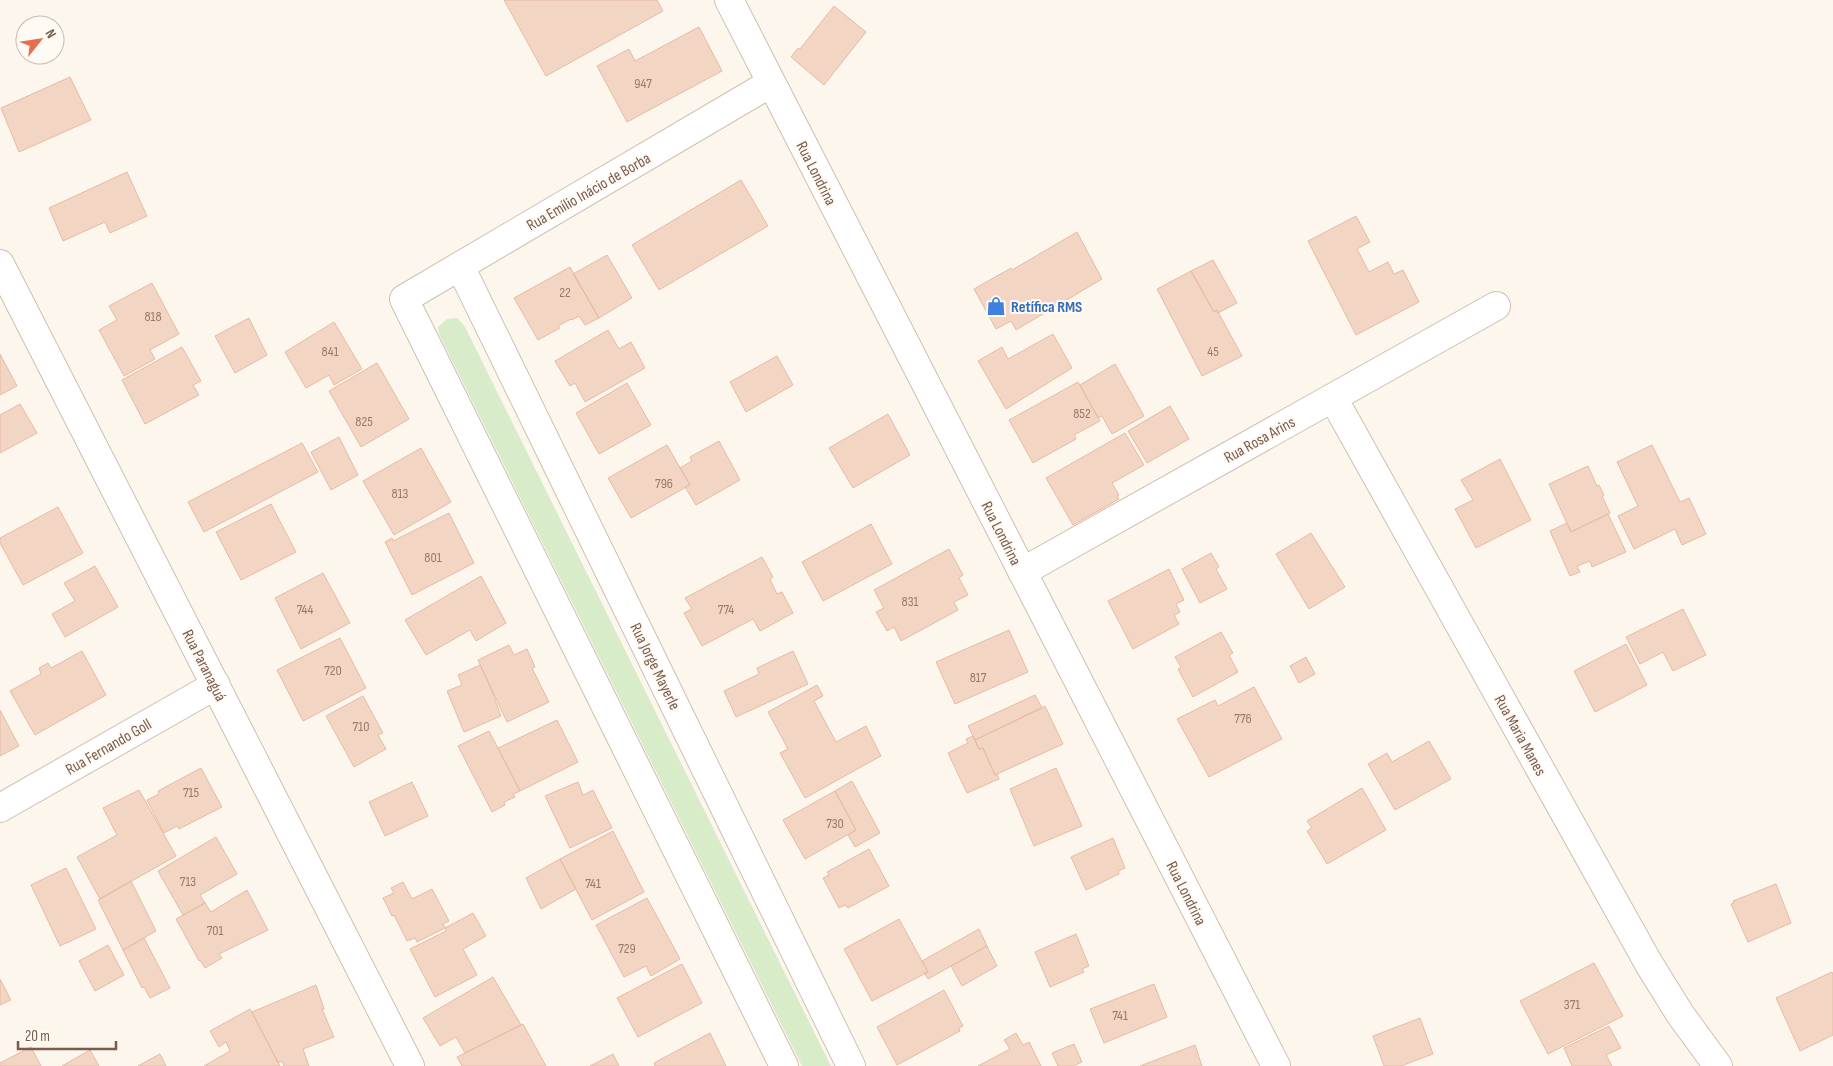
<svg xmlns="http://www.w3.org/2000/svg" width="1833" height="1066" viewBox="0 0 1833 1066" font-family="'Sofia Sans Condensed',sans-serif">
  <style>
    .green { fill: #d8ecc9 }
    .building { fill: #f3d5c3; stroke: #e6bba3 }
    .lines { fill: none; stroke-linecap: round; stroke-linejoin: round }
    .minor-casing { stroke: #d1beb0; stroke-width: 30 }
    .minor { stroke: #fff; stroke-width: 28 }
    .labels { text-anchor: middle; stroke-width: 4; stroke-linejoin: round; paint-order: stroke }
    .number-label { font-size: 14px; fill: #987a6a }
    .street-label { font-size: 16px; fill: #7a5c4d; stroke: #fffaf3 }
    .shop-label { font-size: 16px; font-weight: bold; fill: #366cbe; stroke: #fffaf3; text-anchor: start }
  </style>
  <rect width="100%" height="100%" fill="#fdf6ec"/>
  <path class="green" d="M 457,318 L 464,325 L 831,1066 L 802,1066 L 439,334 L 438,327 L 447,319 Z"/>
  <path class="building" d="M 504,0 L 657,0 L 663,11 L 546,76 Z
    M 834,6 L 866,32 L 824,85 L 791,57 L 798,48 L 800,49 Z
    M 699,27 L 722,71 L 627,122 L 597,66 L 629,49 L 635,61 Z
    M 70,77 L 91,120 L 19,152 L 1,108 Z
    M 127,172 L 147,216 L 110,233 L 105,222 L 63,241 L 49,208 Z
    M 741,180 L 768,226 L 659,290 L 632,245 Z
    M 1356,216 L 1370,242 L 1357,249 L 1369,272 L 1388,262 L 1394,274 L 1403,270 L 1419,302 L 1356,335 L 1308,241 Z
    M 1077,232 L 1102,279 L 1016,330 L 1011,321 L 996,329 L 974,289 L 1011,268 L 1012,270 Z
    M 607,255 L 632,298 L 599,318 L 573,274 Z
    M 1213,260 L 1237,303 L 1218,313 L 1217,310 L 1214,312 L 1191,271 Z
    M 570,267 L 599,318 L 585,325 L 579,316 L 572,320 L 571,319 L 558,326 L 560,328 L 538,340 L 514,298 Z
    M 1191,271 L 1214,312 L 1217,310 L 1242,356 L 1202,376 L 1157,289 Z
    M 152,283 L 179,334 L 150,350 L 155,359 L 124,376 L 99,330 L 117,320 L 109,306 Z
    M 249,318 L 267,355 L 235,373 L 215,336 Z
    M 334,322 L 362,369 L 334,385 L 329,375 L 306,388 L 285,352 Z
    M 608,330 L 619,349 L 631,342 L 645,368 L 585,402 L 575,383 L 570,386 L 555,361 Z
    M 1053,334 L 1072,368 L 1006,409 L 978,361 L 1002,347 L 1008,359 Z
    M 182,347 L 201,381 L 193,385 L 199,395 L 145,424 L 122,380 Z
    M 0,354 L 17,386 L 0,395 Z
    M 777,356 L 793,385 L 746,412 L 730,382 Z
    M 377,363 L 409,419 L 361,447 L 329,391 Z
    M 1115,364 L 1144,416 L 1112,434 L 1102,416 L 1098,418 L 1080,385 Z
    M 1078,382 L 1100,421 L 1074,435 L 1076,439 L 1033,463 L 1009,420 Z
    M 627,383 L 651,425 L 599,454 L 576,413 Z
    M 20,404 L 37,433 L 0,453 L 0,415 Z
    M 1170,406 L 1189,439 L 1147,463 L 1128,431 Z
    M 888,414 L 910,455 L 853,488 L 829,448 Z
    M 1125,433 L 1144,465 L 1112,483 L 1119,495 L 1117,496 L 1119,499 L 1073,525 L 1046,478 Z
    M 339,437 L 358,475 L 331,490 L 311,452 Z
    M 719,441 L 740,480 L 696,505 L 685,487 L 690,485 L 680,468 L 692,461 L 690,457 Z
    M 302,443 L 318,472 L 204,532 L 188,502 Z
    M 667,445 L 690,485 L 631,518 L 608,478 Z
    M 1652,445 L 1680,502 L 1689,498 L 1706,534 L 1682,545 L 1675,529 L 1634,549 L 1618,516 L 1638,506 L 1617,462 Z
    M 421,448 L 451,502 L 394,535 L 363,481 Z
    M 1500,459 L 1531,520 L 1476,548 L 1455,509 L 1473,500 L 1461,480 Z
    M 1588,466 L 1597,486 L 1599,485 L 1604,495 L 1602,496 L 1610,513 L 1571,532 L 1549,484 Z
    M 271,504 L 296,552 L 241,580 L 216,532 Z
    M 58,507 L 83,553 L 23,585 L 0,543 L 0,538 Z
    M 449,513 L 474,563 L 412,595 L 385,542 L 392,538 L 393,541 Z
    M 1608,514 L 1626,552 L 1592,567 L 1590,561 L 1577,566 L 1580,572 L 1570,576 L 1550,531 L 1567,523 L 1571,532 Z
    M 871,524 L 892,564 L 823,601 L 802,562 Z
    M 1311,533 L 1345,587 L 1309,609 L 1276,554 Z
    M 949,549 L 963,575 L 959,578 L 968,595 L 954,602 L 958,610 L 901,641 L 894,627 L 887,631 L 876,612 L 884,608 L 874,590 Z
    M 1211,553 L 1219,567 L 1216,569 L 1227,589 L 1200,603 L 1182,569 Z
    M 762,557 L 773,577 L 770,579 L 777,594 L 782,592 L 793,613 L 760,631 L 753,619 L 702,646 L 684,613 L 692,609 L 685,598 Z
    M 95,566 L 118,607 L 65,637 L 52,614 L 75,601 L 64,583 Z
    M 1169,569 L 1184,600 L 1176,604 L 1180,612 L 1174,615 L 1179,624 L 1133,649 L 1108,601 Z
    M 323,573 L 350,623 L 301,649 L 275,598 Z
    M 481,576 L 506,623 L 476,641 L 470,630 L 426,655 L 405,620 Z
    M 1683,609 L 1706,655 L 1673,671 L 1663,652 L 1640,664 L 1626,637 Z
    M 1009,630 L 1028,672 L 955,704 L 936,662 Z
    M 1221,632 L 1233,653 L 1229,655 L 1238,672 L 1193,697 L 1178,669 L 1181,667 L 1175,657 Z
    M 340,638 L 366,688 L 303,721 L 277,670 Z
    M 1626,644 L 1647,685 L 1595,712 L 1574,671 Z
    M 509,645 L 514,655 L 527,649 L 535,667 L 532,668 L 549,702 L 507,722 L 478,660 Z
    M 82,651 L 106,695 L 35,735 L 10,691 L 41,674 L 39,668 L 48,663 L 51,668 Z
    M 793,651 L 808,684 L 736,717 L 724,691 L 759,674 L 757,668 Z
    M 1306,657 L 1315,674 L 1299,683 L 1290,666 Z
    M 480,665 L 490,686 L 501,716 L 464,732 L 447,691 L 462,685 L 458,675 Z
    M 817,685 L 823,696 L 814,701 L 836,742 L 866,726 L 881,756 L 805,798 L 780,753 L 788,749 L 768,712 Z
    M 1254,687 L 1282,739 L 1209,777 L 1177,719 L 1215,700 L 1218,706 Z
    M 1035,695 L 1042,708 L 975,740 L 968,726 Z
    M 363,696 L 383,733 L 378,735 L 386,749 L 354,767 L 326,716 Z
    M 1045,706 L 1063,744 L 995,775 L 983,748 L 979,749 L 975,740 Z
    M 0,710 L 19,746 L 0,756 Z
    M 557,720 L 578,762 L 520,791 L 498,748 Z
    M 489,731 L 520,791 L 513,794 L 515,797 L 504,802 L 505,805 L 492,812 L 458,746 Z
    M 973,736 L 979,749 L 983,748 L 995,775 L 997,774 L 999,779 L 967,793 L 948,753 L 968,743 L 966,739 Z
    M 1429,741 L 1451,779 L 1395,810 L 1368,764 L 1387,753 L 1392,762 Z
    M 201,768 L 222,807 L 179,829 L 177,826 L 164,833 L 147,800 L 159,794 L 158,791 Z
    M 1056,768 L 1082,826 L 1034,846 L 1010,789 Z
    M 852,781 L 880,833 L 855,847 L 848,835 L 856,830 L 835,791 Z
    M 412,782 L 428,816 L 385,836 L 369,802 Z
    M 578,782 L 583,795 L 593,790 L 612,828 L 570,848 L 545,796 Z
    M 1362,788 L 1386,830 L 1327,864 L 1307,831 L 1312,828 L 1307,821 Z
    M 139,790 L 176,856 L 100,899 L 77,857 L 117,835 L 103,808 Z
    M 835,791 L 856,830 L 805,859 L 783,820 Z
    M 613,831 L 644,892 L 592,920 L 560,859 Z
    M 216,837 L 237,874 L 200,895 L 205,903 L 183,915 L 158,871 Z
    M 1113,838 L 1125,868 L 1118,871 L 1119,874 L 1086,890 L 1071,857 Z
    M 869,849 L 889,886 L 848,908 L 845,905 L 839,908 L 823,878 L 829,875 L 827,872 Z
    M 560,859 L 576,889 L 541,909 L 526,878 Z
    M 66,868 L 96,929 L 60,946 L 31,885 Z
    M 131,881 L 156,931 L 123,950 L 98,900 Z
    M 403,882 L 412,899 L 432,889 L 449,921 L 443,924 L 445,928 L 417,942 L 415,938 L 407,941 L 394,915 L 392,916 L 383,898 L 394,893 L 391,888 Z
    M 1776,884 L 1791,923 L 1748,942 L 1731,904 L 1734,903 L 1733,901 Z
    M 247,890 L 268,930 L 219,954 L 222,958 L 205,968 L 200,960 L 199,961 L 176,919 L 205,903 L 211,912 Z
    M 647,898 L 680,959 L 651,976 L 646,966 L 624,977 L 596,925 Z
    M 473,913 L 486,936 L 463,949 L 477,975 L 435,997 L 410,949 L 446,931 L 445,928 Z
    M 899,919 L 928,972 L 872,1001 L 844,949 Z
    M 979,929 L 987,946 L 928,979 L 924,973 L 928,972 L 922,961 Z
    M 1076,934 L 1089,966 L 1082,969 L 1084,972 L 1050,987 L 1035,952 Z
    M 144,938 L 170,988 L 150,998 L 144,987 L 142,988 L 123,950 Z
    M 108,945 L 124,975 L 95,991 L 79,961 Z
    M 987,946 L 997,966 L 962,986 L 951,966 Z
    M 1594,963 L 1623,1016 L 1548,1054 L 1520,1001 Z
    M 682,964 L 702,1003 L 638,1037 L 617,998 Z
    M 1832,972 L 1833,975 L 1833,1035 L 1800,1051 L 1776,998 Z
    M 493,977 L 521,1025 L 465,1053 L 456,1037 L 440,1046 L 423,1018 Z
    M 0,979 L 11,1000 L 0,1005 Z
    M 1154,984 L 1167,1017 L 1104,1043 L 1090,1009 Z
    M 316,985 L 324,1009 L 322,1009 L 334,1037 L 303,1049 L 309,1066 L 284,1066 L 282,1061 L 278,1063 L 252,1012 Z
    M 944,990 L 963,1026 L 959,1028 L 960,1031 L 897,1065 L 877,1027 Z
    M 250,1009 L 280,1066 L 204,1066 L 230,1051 L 226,1042 L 219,1047 L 210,1031 Z
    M 1420,1018 L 1433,1054 L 1401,1066 L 1384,1066 L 1373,1036 Z
    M 523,1024 L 546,1066 L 462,1066 L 457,1057 Z
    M 1609,1026 L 1621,1048 L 1606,1055 L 1612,1066 L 1572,1066 L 1564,1048 Z
    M 710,1033 L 726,1066 L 655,1066 L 654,1063 Z
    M 1016,1033 L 1023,1045 L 1029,1042 L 1041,1066 L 978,1066 L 1010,1049 L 1004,1040 Z
    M 1074,1044 L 1082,1062 L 1073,1066 L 1058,1066 L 1052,1053 Z
    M 1195,1045 L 1202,1066 L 1140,1066 Z
    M 31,1047 L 41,1066 L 0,1066 L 0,1063 Z
    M 90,1050 L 99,1066 L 62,1066 Z
    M 160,1054 L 166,1066 L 138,1066 Z
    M 613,1054 L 619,1066 L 590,1066 Z"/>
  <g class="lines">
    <g class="minor-casing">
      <path id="minor" d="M 729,0 L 1276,1066
        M 771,83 L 404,299 L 784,1066
        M 0,264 L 410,1066
        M 460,266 L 851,1066
        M 1333,398 L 1649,964 L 1680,1014 L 1718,1066
        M 1022,572 L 1496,306
        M 0,808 L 216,685"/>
    </g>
    <use href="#minor" class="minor"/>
  </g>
  <defs>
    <g id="shop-bare" transform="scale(1.5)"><path d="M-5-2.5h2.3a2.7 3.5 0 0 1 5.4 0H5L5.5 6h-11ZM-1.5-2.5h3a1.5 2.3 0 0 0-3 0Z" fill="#3f7fe0" stroke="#fffaf3" stroke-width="2.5" paint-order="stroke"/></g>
  </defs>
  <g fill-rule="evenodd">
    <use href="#shop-bare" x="996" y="306"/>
  </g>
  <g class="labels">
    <g class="number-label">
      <text x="643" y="88">947</text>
      <text x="565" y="297">22</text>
      <text x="153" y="321">818</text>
      <text x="330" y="356">841</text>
      <text x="1213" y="356">45</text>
      <text x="1082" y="418">852</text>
      <text x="364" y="426">825</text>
      <text x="664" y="488">796</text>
      <text x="400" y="498">813</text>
      <text x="433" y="562">801</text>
      <text x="910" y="606">831</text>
      <text x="305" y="614">744</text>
      <text x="726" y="614">774</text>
      <text x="333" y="675">720</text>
      <text x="978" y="682">817</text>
      <text x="1243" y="723">776</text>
      <text x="361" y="731">710</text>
      <text x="191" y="797">715</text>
      <text x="835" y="828">730</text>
      <text x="188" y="886">713</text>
      <text x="593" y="888">741</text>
      <text x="215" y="935">701</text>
      <text x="627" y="953">729</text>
      <text x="1572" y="1009">371</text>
      <text x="1120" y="1020">741</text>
    </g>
    <g class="street-label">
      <text transform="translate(817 173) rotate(63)" y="6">Rua Londrina</text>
      <text transform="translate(588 191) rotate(-30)" y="6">Rua Emílio Inácio de Borba</text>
      <text transform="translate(1259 439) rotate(-29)" y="6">Rua Rosa Arins</text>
      <text transform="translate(1002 533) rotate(63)" y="6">Rua Londrina</text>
      <text transform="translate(205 665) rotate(63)" y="6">Rua Paranaguá</text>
      <text transform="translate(656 666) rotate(64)" y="6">Rua Jorge Mayerle</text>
      <text transform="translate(1521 735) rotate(61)" y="6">Rua Maria Manes</text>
      <text transform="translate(108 746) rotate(-30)" y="6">Rua Fernando Goll</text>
      <text transform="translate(1187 893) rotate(63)" y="6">Rua Londrina</text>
    </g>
    <g class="shop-label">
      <text x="1011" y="312">Retífica RMS</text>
    </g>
  </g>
  <g transform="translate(40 40) rotate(60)"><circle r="24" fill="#fffaf3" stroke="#cabbb1"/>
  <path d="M0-4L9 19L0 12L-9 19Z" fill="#e76f51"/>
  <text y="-8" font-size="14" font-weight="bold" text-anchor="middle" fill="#7a5c4d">N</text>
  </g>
  <path d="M18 1041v8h98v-8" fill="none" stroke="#7a5c4d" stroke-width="2.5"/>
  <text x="25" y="1041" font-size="15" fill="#7a5c4d" stroke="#fffaf3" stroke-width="4" paint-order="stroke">20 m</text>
</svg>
